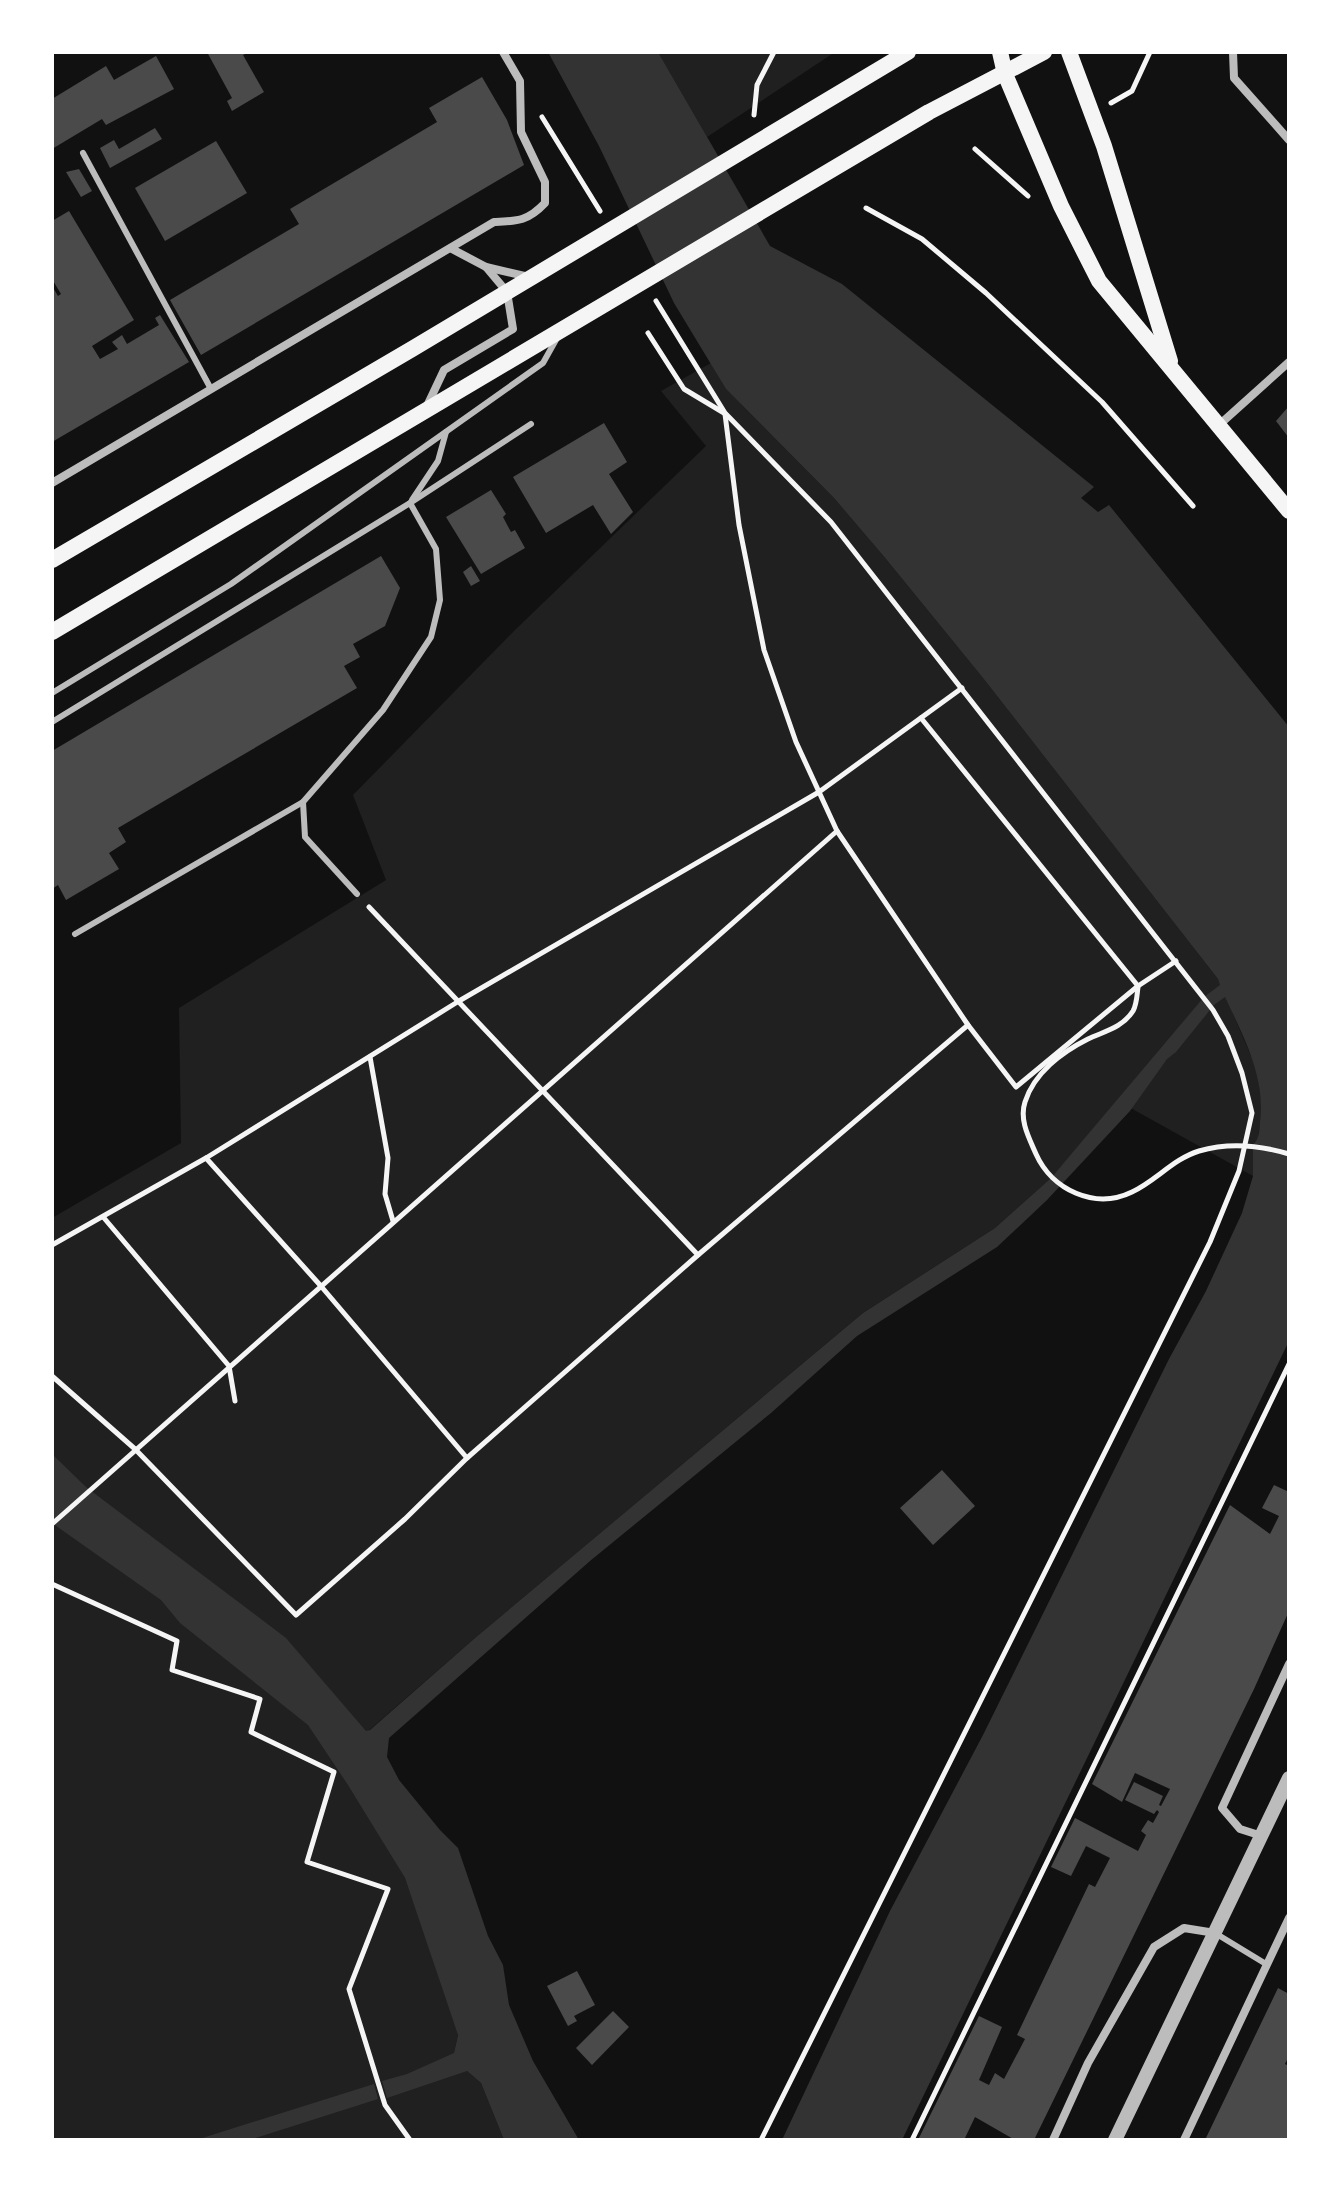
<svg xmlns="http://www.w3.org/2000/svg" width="1341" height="2192" viewBox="0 0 1341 2192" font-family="Inter,sans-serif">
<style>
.green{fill:#202020}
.water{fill:#333}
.building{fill:#4a4a4a}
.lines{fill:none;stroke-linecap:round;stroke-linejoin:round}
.path{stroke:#f5f5f5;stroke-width:5}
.service{stroke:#bcbcbc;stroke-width:6}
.minor{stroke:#bcbcbc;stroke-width:8}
.tertiary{stroke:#bcbcbc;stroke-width:14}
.secondary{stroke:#f5f5f5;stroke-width:16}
</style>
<rect width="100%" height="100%" fill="#111"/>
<!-- green -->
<g class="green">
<path d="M658,52H835L707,137Z"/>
<path d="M711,363L726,389L834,498L886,559L983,678L1218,979L1257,1070L1262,1106L1258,1140L1253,1145V1176L1118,1101L1051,1178L995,1228L863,1313L475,1638L367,1732L384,1843L405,1878L413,1900L458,2034L454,2053L467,2071L481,2083L504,2140H52V1218L181,1143L179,1008L386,880L353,795L514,631L706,446L661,391Z"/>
</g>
<!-- water -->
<g class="water">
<path d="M548,52H658L770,246L842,284L1094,487L1081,498L1098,512L1109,505L1289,727V1341L902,2140H782L890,1911L983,1735L1169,1359L1206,1291L1242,1213L1253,1176V1145C1260,1138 1259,1131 1260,1122C1266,1077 1243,1036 1225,997L1214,1005L1176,1052L1167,1059L1130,1111L1047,1200L997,1247L857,1336L771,1413L590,1561L389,1738L387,1757L399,1780L440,1830L458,1848L488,1936L503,1965L509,2005L533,2061L579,2140H504L481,2083L467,2071L387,2098L382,2081L407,2074L454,2053L458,2035L405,1878L348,1785L308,1725L180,1623L161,1600L52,1523V1454L86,1487L286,1638L366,1731L370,1730L475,1638L863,1313L995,1228L1051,1178L1204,997L1220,985L1218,979L983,678L886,559L834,498L726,389L674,303L599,146Z"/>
<path d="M374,2084L378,2099L249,2140H196Z"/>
</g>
<!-- building -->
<g class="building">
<path d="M207,52H249L243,55L264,92L232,111L227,101L232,98Z"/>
<path d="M156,56L174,89L106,125L102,119L52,149V99L106,66L114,80Z"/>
<path d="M482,77L507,120L524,165L201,355L170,300L299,224L290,209L437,122L429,108Z"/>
<path d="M155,128L162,139L110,168L100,148L114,140L119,149Z"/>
<path d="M216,141L247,193L165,241L135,188Z"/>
<path d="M79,169L92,191L81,197L66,172Z"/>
<path d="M69,211L134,320L92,346L100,359L118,349L112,342L122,335L127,344L159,325L155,318L160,315L189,362L52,442V286L58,296L61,294L52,279V221Z"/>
<path d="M1289,406V438L1276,421Z"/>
<path d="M604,423L627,462L609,474L633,512L611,534L593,505L546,533L513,477Z"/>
<path d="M491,490L506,514L503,517L511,532L515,530L525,548L481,574L446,517Z"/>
<path d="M381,556L400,588L385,626L353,644L360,657L344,666L357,688L118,828L126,842L109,853L119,869L66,900L58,885L52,889V751Z"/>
<path d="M471,566L480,581L471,586L463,572Z"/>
<path d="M942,1470L975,1506L933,1545L900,1508Z"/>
<path d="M1274,1485L1289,1492V1611L1254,1689L1034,2140H1015L975,2117L965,2138L969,2140H918L979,2016L1002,2027L979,2080L989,2085L995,2073L1004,2079L1025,2039L1017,2035L1077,1909L1089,1884L1095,1887L1110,1858L1086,1846L1071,1876L1051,1867L1075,1818L1138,1851L1146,1835L1141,1831L1148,1820L1153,1823L1159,1812L1157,1810L1154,1814L1125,1800L1134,1782L1163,1796L1159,1805L1161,1806L1170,1789L1135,1773L1122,1802L1092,1784L1230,1505L1270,1534L1279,1516L1262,1508Z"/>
<path d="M577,1971L595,2005L574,2016L577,2021L568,2026L547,1986Z"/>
<path d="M1278,1988L1289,1994V2056L1285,2064L1289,2066V2136L1287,2140H1205Z"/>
<path d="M613,2011L629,2027L592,2065L576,2048Z"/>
</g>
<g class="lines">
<!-- path -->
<g class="path">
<path d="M1111,103L1132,91L1150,52"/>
<path d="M754,115L757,85L774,52"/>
<path d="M542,117L600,211"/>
<path d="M975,149L1028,196"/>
<path d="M866,208L922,239L986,293L1102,402L1193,506"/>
<path d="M656,301L725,413L831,522L1213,1010L1228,1036L1242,1073L1252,1113L1239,1171L1210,1242L761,2140"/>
<path d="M648,333L684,389L724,413"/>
<path d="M725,414L739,525L764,650L796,742L837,831L968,1025L1016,1087L1138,986L1176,961"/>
<path d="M921,718L1138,986"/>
<path d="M369,907L698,1255"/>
<path d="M1138,987C1137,994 1137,1004 1133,1011C1122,1028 1105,1031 1088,1039C1062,1052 1034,1073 1025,1102C1019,1120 1029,1138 1036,1154C1052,1190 1095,1210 1132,1192C1156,1181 1173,1159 1199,1151C1230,1142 1259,1145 1289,1154"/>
<path d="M370,1057L388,1158L385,1194L393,1221"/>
<path d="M206,1158L320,1285L467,1458"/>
<path d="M104,1218L229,1366L235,1401"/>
<path d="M52,1245L206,1158L459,1001L819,792L962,688"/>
<path d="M52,1376L135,1449L296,1615L405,1519L467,1458L698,1255L968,1025"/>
<path d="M52,1524L837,831"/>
<path d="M52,1584L177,1641L172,1670L260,1699L251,1732L334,1772L307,1862L388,1889L349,1989L385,2105L410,2140"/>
<path d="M912,2140L1289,1364"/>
</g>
<!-- service -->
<g class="service">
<path d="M83,153L211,389"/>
<path d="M412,500L438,461L446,432"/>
<path d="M52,693L231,584L543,363L557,338"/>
<path d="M52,722L410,503L531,424"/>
<path d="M357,894L305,837L303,802L383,710L431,637L440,600L436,549L410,503"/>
<path d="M75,934L303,802"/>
<path d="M1215,1933L1266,1964"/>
</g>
<!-- minor -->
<g class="minor">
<path d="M1233,52L1234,78L1289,140"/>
<path d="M452,249L486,267L529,277"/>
<path d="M427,406L444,370L513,329L507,292L486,267"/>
<path d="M1219,425L1289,362"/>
<path d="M52,483L494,222C518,221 528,221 545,203V182L521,132L520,81L503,52"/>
<path d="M1262,1836L1240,1829L1222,1808L1289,1664"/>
<path d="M1053,2140L1088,2063L1154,1947L1184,1928L1215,1933"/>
<path d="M1184,2140L1289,1918"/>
</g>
<!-- tertiary -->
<path class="tertiary" d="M1115,2140L1289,1778"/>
<!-- secondary -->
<g class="secondary">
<path d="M1000,52L1005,74L1061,206L1099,281L1289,511"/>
<path d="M1069,52L1104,146L1170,361"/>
<path d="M52,560L412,349L908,52"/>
<path d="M52,632L929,112L1044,52"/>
</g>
</g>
<!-- border -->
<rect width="1341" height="2192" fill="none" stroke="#ffffff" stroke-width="108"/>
</svg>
